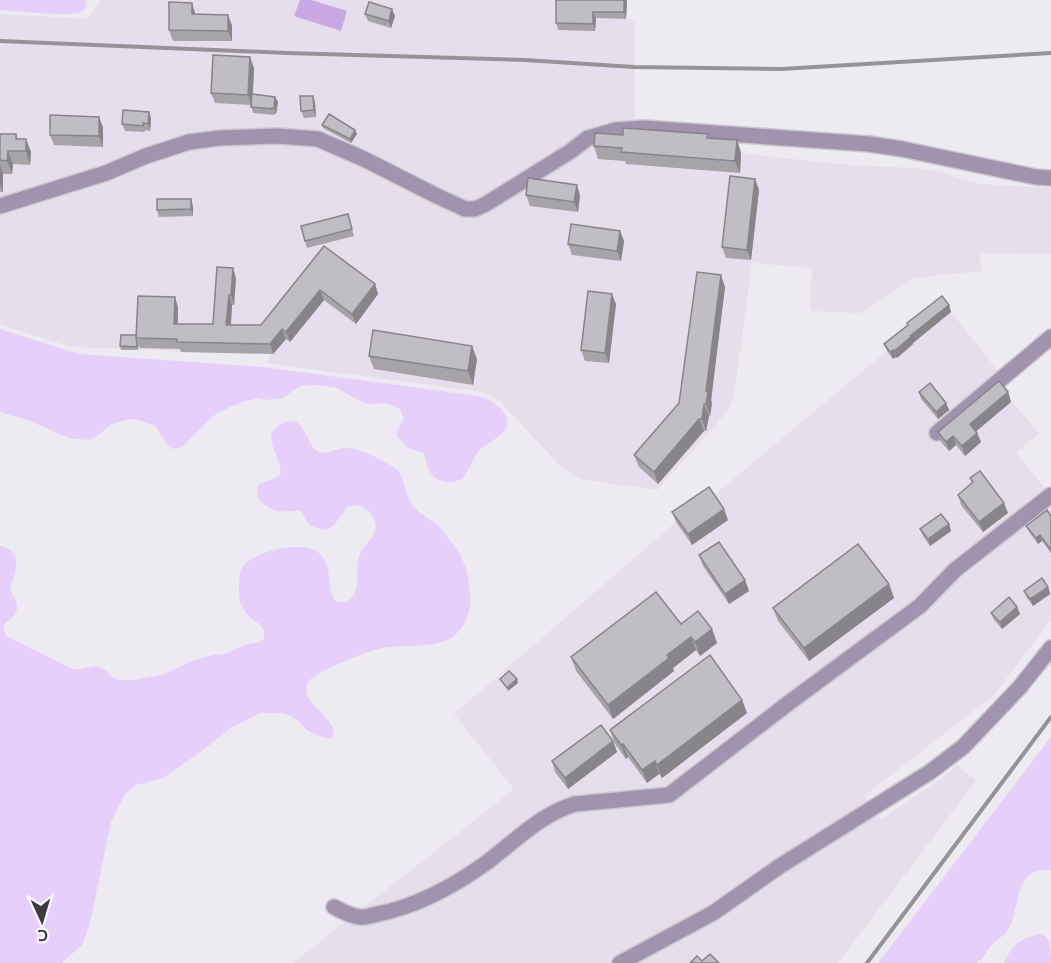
<svg xmlns="http://www.w3.org/2000/svg" width="1051" height="963" viewBox="0 0 1051 963" font-family="Ubuntu,sans-serif">
<style>
.built{fill:#e6deec}
.green{fill:#e7cffc}
.water{fill:#c8a7e3}
.lines{fill:none;stroke-linecap:round;stroke-linejoin:round}
.minor-casing{stroke:#cbc7ce;stroke-width:18}
.minor{stroke:#a193ad;stroke-width:15}
.rail{stroke:#959298;stroke-width:4}
.wall{fill:#a6a3a9}
.shaded-wall{fill:#87848a}
.building{fill:#c1bdc5;stroke:#87848a;stroke-width:1.5}
</style>
<rect width="100%" height="100%" fill="#eeeaf2"/>
<!-- built -->
<g class="built">
<path d="M101,0H627L626,19L635,21V141L836,164L928,169L980,184L1051,188V254L980,253L981,271L914,278L860,313L810,311L812,268L752,263L735,389L731,405L717,424L657,490L580,479L560,466L499,400L490,395L477,391L265,363L272,354L71,347L0,324V14L88,19Z"/>
<path d="M944,303L998,371L991,377L1039,433L1016,453L1051,495V620L994,695L864,796L881,819L938,781L957,765L976,781L838,963H293L514,789L454,714L676,522L712,497Z"/>
</g>
<!-- green -->
<g class="green">
<path d="M0,0H86C86,5 86,10 81,12C71,17 15,11 0,10Z"/>
<path d="M0,329L79,354L263,367L478,396C488,399 495,402 502,410C521,432 487,440 476,454C472,461 470,469 465,475C457,485 440,484 432,475C427,469 427,460 423,453L408,448L397,436V430L404,419L400,409L387,403L370,404L360,401L337,388L318,385L301,386L295,389L283,398L268,400L257,398L245,401L230,407L213,416L185,444L179,448L173,449L168,446L155,426L139,420L129,419L112,424L97,436L88,440L69,438L30,421L0,412Z"/>
<path d="M288,421L297,422C305,429 311,448 317,451C326,456 338,447 348,448C362,449 382,460 394,467C406,475 403,492 411,503C418,514 429,518 439,526C443,530 446,536 450,540C464,558 469,572 470,595C471,610 467,625 454,636C439,649 402,644 383,648C369,650 317,671 309,681C306,685 306,691 307,695C309,703 321,711 327,719C330,722 332,726 334,730L332,738H324L308,731L296,719L289,715L281,713H261L232,727L202,751L163,778L136,785L125,794L111,822L90,923L82,945L62,963H0V546C25,550 15,573 10,589C14,598 22,607 13,617C9,621 6,621 3,627L6,636L73,669H80L96,666L106,670L111,676L118,680H134L165,674L191,661L212,655L225,654L244,645L260,642L264,639V629C256,620 247,618 242,606C239,601 239,594 239,588C239,582 239,576 241,570C249,554 282,546 299,547C305,547 316,549 320,554C324,558 327,565 328,570C330,579 328,607 345,602C361,597 356,574 358,561C361,542 383,536 373,517C370,511 365,508 359,505L347,507L335,524L327,530C321,529 312,528 308,523C304,518 304,514 299,510C282,513 272,513 258,499L257,489L259,484L275,478L281,473C279,450 256,432 288,421Z"/>
<path d="M1051,737V870C1047,870 1041,870 1037,871C1016,877 1018,908 1011,924C1007,934 999,938 992,945C987,950 984,958 977,963H878Z"/>
<path d="M1039,934C1051,935 1051,950 1051,963H1004C1012,945 1019,939 1039,934Z"/>
</g>
<!-- water -->
<path class="water" d="M300,0H311L347,11L341,31L294,16Z"/>
<g class="lines">
<!-- minor casing -->
<g class="minor-casing">
<g id="minor">
<path d="M0,206L106,173L146,156L189,142L220,138L278,136L318,139L364,159L435,195L465,209H475L486,204L571,151L588,138L616,130L644,128L869,144L902,149L1036,177L1051,178"/>
<path d="M937,433L1051,337"/>
<path d="M334,907C342,911 350,916 360,917C365,918 372,915 378,914C417,906 454,886 486,863C514,842 541,814 575,804L669,795L790,702L920,606L955,570L1051,495"/>
<path d="M620,963L713,913L780,866L930,772L963,747L1020,687L1051,648"/>
</g>
</g>
<!-- minor -->
<use href="#minor" class="minor"/>
<!-- rail -->
<g class="rail">
<path d="M0,41L287,53L525,60L634,67L781,69L1051,53"/>
<path d="M867,963L1051,717"/>
</g>
</g>
<!-- wall -->
<g class="wall">
<path d="M556,0H627L626,19L596,18L595,31L558,30L556,23Z"/>
<path d="M195,13V14L232,25V41H173L169,30Z"/>
<path d="M365,14L395,16L391,28L368,21Z"/>
<path d="M254,68L253,94L275,97L278,102L276,114H274V115L253,113L251,105L215,103L211,93Z"/>
<path d="M315,102L316,117L304,118L301,111Z"/>
<path d="M149,112L151,119L150,131L145,130V132L125,131L122,124Z"/>
<path d="M322,125L357,134L351,143L323,128Z"/>
<path d="M103,127V147L54,145L50,135Z"/>
<path d="M0,134H16L18,139L31,152L30,165L13,164L12,174H3V192H0Z"/>
<path d="M623,135L709,138L737,140L741,153L740,173L626,164L625,161L598,159L594,146Z"/>
<path d="M755,179L759,190L751,260L726,258L722,247Z"/>
<path d="M526,195H580L578,212L530,206Z"/>
<path d="M193,206V216L159,217L157,210Z"/>
<path d="M350,221L354,236L307,248L305,241Z"/>
<path d="M620,231L624,241L621,261L572,255L568,244Z"/>
<path d="M324,246L375,284L378,294L356,324L324,300L290,342L286,339L273,354L181,352L180,349L140,348L139,345L138,350H121L120,346L178,307V324H213L236,278L234,305H232L231,325H261Z"/>
<path d="M725,287L711,400L712,403L710,416H709L706,431H704L658,484L639,467L634,455L679,403Z"/>
<path d="M616,304L609,363L585,361L581,350Z"/>
<path d="M949,305L951,312L913,343V344L897,358L896,357L893,359L887,351L884,344Z"/>
<path d="M369,356L477,359L473,385L374,369Z"/>
<path d="M919,392L946,403L949,410L938,419L921,399Z"/>
<path d="M1008,392L1011,402L976,431L981,442L965,456L956,445L949,451L941,442L938,432Z"/>
<path d="M970,478L1008,513L983,532L961,505L958,495L972,483Z"/>
<path d="M672,512L728,520L692,545L676,522Z"/>
<path d="M1051,516V553L1042,541L1038,544L1029,532L1026,526Z"/>
<path d="M949,524L951,531L930,546L923,536L920,529Z"/>
<path d="M699,555L745,580L749,591L729,604L703,566Z"/>
<path d="M889,584L894,598L809,661L778,621L773,608Z"/>
<path d="M1048,587L1050,594L1033,606L1027,598L1024,591Z"/>
<path d="M1017,607L1020,614L1002,629L994,620L991,613Z"/>
<path d="M681,624L712,629L717,643L700,656L696,650L673,668L674,671L613,719L576,671L571,657Z"/>
<path d="M742,700L747,713L662,778L659,774L647,783L628,757L626,759L615,744L610,730Z"/>
<path d="M613,741L617,752L568,789L555,772L552,761Z"/>
</g>
<!-- shaded-wall -->
<g class="shaded-wall">
<path d="M624,0H627L626,19L624,12Z"/>
<path d="M192,3L195,13V25L192,14Z"/>
<path d="M392,9L395,16L391,28L389,21Z"/>
<path d="M593,12L596,18L595,31L593,24Z"/>
<path d="M228,15L232,25V41L228,31Z"/>
<path d="M250,57L254,68L252,105L248,95Z"/>
<path d="M313,96L315,102L316,117L314,110Z"/>
<path d="M275,97L278,102L276,114L274,108Z"/>
<path d="M149,112L151,119L150,131L148,124Z"/>
<path d="M99,117L103,127V147L99,136Z"/>
<path d="M355,130L357,134L351,143L350,139Z"/>
<path d="M26,139L31,152L30,165L26,151Z"/>
<path d="M737,140L741,153L740,173L735,161Z"/>
<path d="M8,151L13,164L12,174L7,161Z"/>
<path d="M0,165L3,174V192L0,184Z"/>
<path d="M755,179L759,190L751,260L747,250Z"/>
<path d="M577,185L580,195L578,212L574,202Z"/>
<path d="M191,199L193,206V216L191,209Z"/>
<path d="M620,231L624,241L621,261L617,251Z"/>
<path d="M233,268L236,278L234,305L231,295Z"/>
<path d="M721,275L725,287L711,400L712,403L710,416L706,404V391Z"/>
<path d="M375,284L378,294L356,324L352,314Z"/>
<path d="M320,290L324,300L290,342L286,332Z"/>
<path d="M612,294L616,304L609,363L605,353Z"/>
<path d="M229,295L232,305L230,335L226,325Z"/>
<path d="M175,297L178,307L177,333L174,324Z"/>
<path d="M949,305L951,312L913,343V344L897,358L894,351L910,336Z"/>
<path d="M282,329L286,339L273,354L270,344Z"/>
<path d="M472,346L477,359L473,385L468,371Z"/>
<path d="M893,350L896,357L893,359L890,352Z"/>
<path d="M1008,392L1011,402L973,434L970,424Z"/>
<path d="M946,403L949,410L938,419L936,412Z"/>
<path d="M704,404L709,416L706,431L702,419Z"/>
<path d="M699,419L704,431L658,484L654,472Z"/>
<path d="M977,433L981,442L965,456L962,446Z"/>
<path d="M953,436L956,445L949,451L946,442Z"/>
<path d="M1004,503L1008,513L983,532L979,522Z"/>
<path d="M724,509L728,520L692,545L688,534Z"/>
<path d="M949,524L951,531L930,546L928,539Z"/>
<path d="M1040,535L1042,541L1038,544L1036,538Z"/>
<path d="M745,580L749,591L729,604L725,594Z"/>
<path d="M889,584L894,598L809,661L804,648Z"/>
<path d="M1048,587L1050,594L1033,606L1030,599Z"/>
<path d="M1017,607L1020,614L1002,629L1000,622Z"/>
<path d="M712,629L717,643L700,656L695,642Z"/>
<path d="M691,637L696,650L673,668L674,671L613,719L608,705L667,655Z"/>
<path d="M517,679L518,683L508,691L507,688Z"/>
<path d="M742,700L747,713L662,778L657,765Z"/>
<path d="M613,741L617,752L568,789L565,778Z"/>
<path d="M623,744L628,757L626,759L621,745Z"/>
<path d="M655,761L659,774L647,783L642,770Z"/>
</g>
<!-- building -->
<g class="building">
<path d="M556,0H624V12H593V24L556,23Z"/>
<path d="M169,2L192,3V14L228,15V31L169,30Z"/>
<path d="M369,2L392,9L389,21L365,14Z"/>
<path d="M213,55L250,57L248,95L211,93Z"/>
<path d="M252,94L275,97L274,108H272V109L251,107Z"/>
<path d="M300,96H313L314,110L301,111Z"/>
<path d="M123,110L149,112L148,124L143,123V126L122,124Z"/>
<path d="M329,114L355,130L350,139L322,125Z"/>
<path d="M50,115L99,117V136L50,135Z"/>
<path d="M623,128L708,134L707,138L737,140L735,161L621,152L622,148L594,146L595,133L623,135Z"/>
<path d="M0,134H16V139H26V151H8L7,161L0,160Z"/>
<path d="M730,176L755,179L747,250L722,247Z"/>
<path d="M528,178L577,185L574,202L526,195Z"/>
<path d="M157,199H191V209L157,210Z"/>
<path d="M348,214L352,229L305,241L301,226Z"/>
<path d="M571,224L620,231L617,251L568,244Z"/>
<path d="M324,246L375,284L352,314L320,290L286,332L282,329L270,344L177,342V339L136,338L138,296L175,297L174,324H213L217,267L233,268L231,295H229L226,325H261Z"/>
<path d="M697,272L721,275L706,391L708,392L706,404H704L702,419H699L654,472L634,455L679,403Z"/>
<path d="M588,291L612,294L605,353L581,350Z"/>
<path d="M942,296L949,305L910,336L911,337L894,351L893,350L890,352L884,344L908,325L907,323Z"/>
<path d="M373,330L472,346L468,371L369,356Z"/>
<path d="M121,335H136L137,347L120,346Z"/>
<path d="M999,381L1008,392L970,424L977,433L962,446L953,436L946,442L938,432Z"/>
<path d="M930,383L946,403L936,412L919,392Z"/>
<path d="M980,471L1004,503L979,522L958,495L973,482L970,478Z"/>
<path d="M709,487L724,509L688,534L672,512Z"/>
<path d="M1047,510L1051,516V550L1040,535L1036,538L1026,526Z"/>
<path d="M941,514L949,524L928,539L920,529Z"/>
<path d="M719,542L745,580L725,594L699,555Z"/>
<path d="M858,544L889,584L804,648L773,608Z"/>
<path d="M1042,578L1048,587L1030,599L1024,591Z"/>
<path d="M656,592L681,624L698,611L712,629L695,642L691,637L667,655L669,658L608,705L571,657Z"/>
<path d="M1009,597L1017,607L1000,622L991,613Z"/>
<path d="M710,655L742,700L657,765L655,761L642,770L623,744L621,745L610,730Z"/>
<path d="M509,671L517,679L507,688L500,679Z"/>
<path d="M601,725L613,741L565,778L552,761Z"/>
<path d="M710,954L719,963H690L697,956L702,961Z"/>
</g>
<!-- north arrow -->
<g transform="translate(42 921) rotate(176)" stroke="#fbf7ff" stroke-width="4.5" paint-order="stroke">
<path d="M0-4.5L10 22L0 15L-10 22Z" fill="#3d3c3f"/>
<text y="-9" font-size="16" font-weight="bold" text-anchor="middle" fill="#3d3c3f">С</text>
</g>
</svg>
